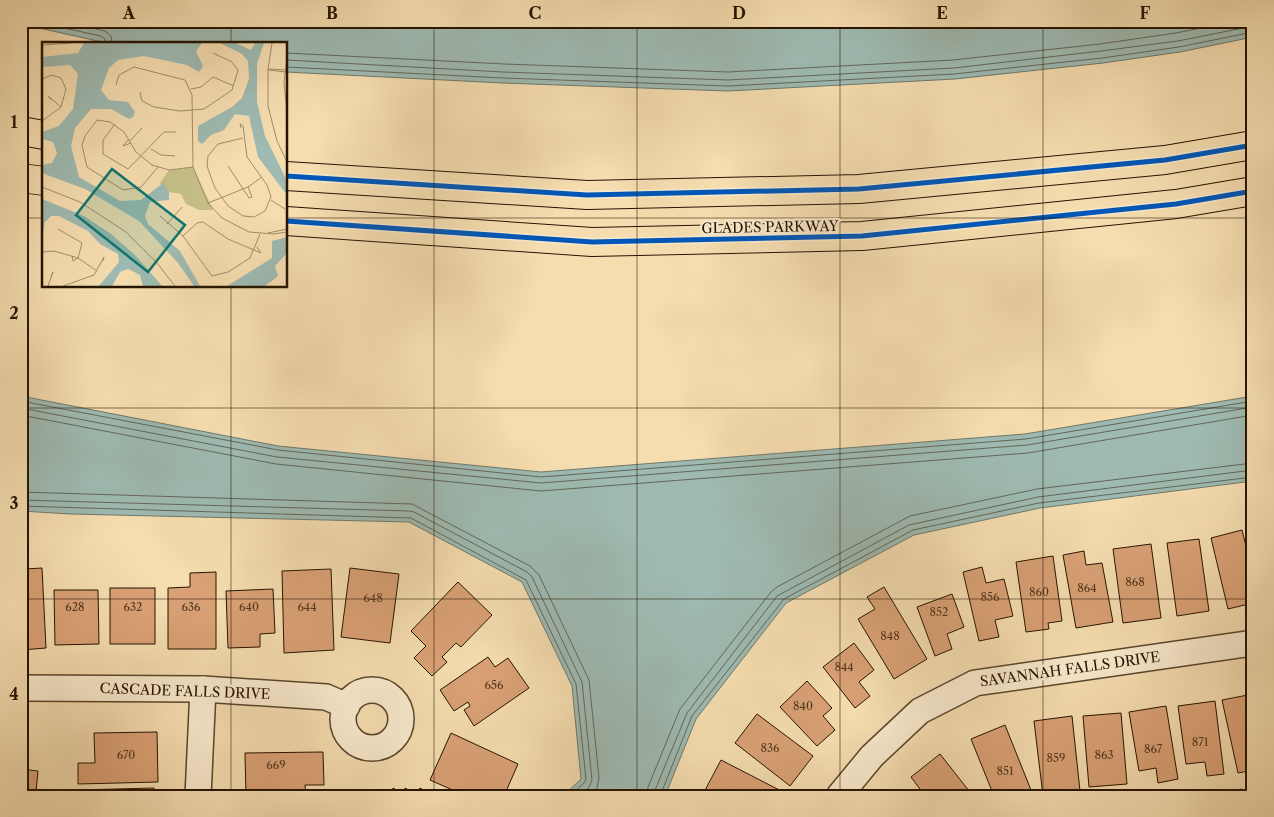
<svg xmlns="http://www.w3.org/2000/svg" width="1274" height="817" viewBox="0 0 1274 817" font-family="'Libre Caslon Text',serif">
<style>
.water{fill:#9ebab2;stroke:#6e786b}
.lines{fill:none;stroke-linecap:round;stroke-linejoin:round}
.shore{stroke:#626759;stroke-width:1}
.building{fill:#d9a175;stroke:#261400}
.street-casing{stroke:#5a462c;stroke-width:28}
.primary-casing{stroke:#261400;stroke-width:30}
.street{stroke:#f8e9cc;stroke-width:25}
.primary{stroke:#f5ddb0;stroke-width:28}
.cycleway-casing{stroke:#f8e9cc;stroke-width:8}
.cycleway{stroke:#0057b8;stroke-width:5}
.grid{fill:none;stroke:#261400;stroke-width:1;stroke-opacity:0.55}
.labels{text-anchor:middle;stroke-width:4.5;stroke-linejoin:round;paint-order:stroke}
.number-label{font-size:11px;fill:#53371d}
.street-label{font-size:14px;fill:#261400;stroke:#f8e9cc}
.inset-road{fill:none;stroke:#a28d6a;stroke-width:1}
.view{fill:#0f766e;fill-opacity:0.15;stroke:#0f766e;stroke-width:2.5}
.inset-edge{fill:none;stroke:#261400;stroke-width:2.5}
.neatline{fill:none;stroke:#261400;stroke-width:2}
.grid-label{font-size:16px;text-anchor:middle;font-weight:bold;fill:#261400}
</style>
<rect width="100%" height="100%" fill="#f5ddb0"/>
<filter id="stains"><feTurbulence type="fractalNoise" baseFrequency=".004" numOctaves="4"/><feColorMatrix values="0 0 0 0 .2 0 0 0 0 .09 0 0 0 0 .02 0 0 0 .5 -.17"/></filter>
<radialGradient id="worn" r=".72"><stop offset=".6" stop-color="#630" stop-opacity="0"/><stop offset="1" stop-color="#630" stop-opacity=".3"/></radialGradient>
<!-- water -->
<g class="water">
<path d="M21,21H1253V37L1180,52L1103,63L955,79L728,91L503,83L286,72V44H111L21,24Z"/>
<path d="M21,396L278,446L541,472L1025,434L1253,396V481L1040,508L914,535L786,603L696,719L665,796H563L581,779L572,686L522,582L409,522L71,514L21,511Z"/>
</g>
<g class="lines">
<!-- shore -->
<g class="shore">
<path d="M32,21L101,36L105,39L106,44"/>
<path d="M61,21L105,31L111,36L112,44"/>
<path d="M286,53L504,64L728,72L953,60L1100,44L1176,33L1236,21"/>
<path d="M286,60L503,72L728,80L954,68L1101,51L1178,41L1253,26"/>
<path d="M286,67L503,78L728,86L954,74L1102,58L1179,47L1253,32"/>
<path d="M21,401L278,450L541,477L1026,439L1253,401"/>
<path d="M21,408L277,457L541,483L1027,445L1253,407"/>
<path d="M21,415L276,464L541,491L1028,453L1253,415"/>
<path d="M21,492L412,504L530,566L539,575L589,680L599,778L597,788L591,796"/>
<path d="M21,500L409,511L414,512L527,572L532,577L582,682L592,780L589,787L580,796"/>
<path d="M21,506L411,518L526,580L576,684L586,779L584,783L570,796"/>
<path d="M647,796L648,787L680,709L771,592L777,587L910,516L1037,489L1253,463"/>
<path d="M654,796L655,790L687,713L777,596L909,525L1038,497L1253,470"/>
<path d="M660,796L692,716L784,599L913,530L1039,503L1253,477"/>
</g>
</g>
<!-- building -->
<g class="building">
<path d="M1242,530L1253,575V603L1228,609L1211,538Z"/>
<path d="M1199,539L1209,611L1177,616L1167,543Z"/>
<path d="M1151,544L1161,618L1123,623L1113,549Z"/>
<path d="M21,551H24L25,569L42,568L46,648L21,650Z"/>
<path d="M1084,551L1086,565L1102,563L1113,622L1076,628L1063,555Z"/>
<path d="M1053,556L1062,621L1048,623L1049,629L1026,632L1016,562Z"/>
<path d="M982,567L986,583L1004,579L1013,616L995,620L999,637L979,641L963,572Z"/>
<path d="M350,568L399,574L390,643L341,637Z"/>
<path d="M331,569L334,650L284,653L282,571Z"/>
<path d="M216,572V649H168V588L190,587V573Z"/>
<path d="M458,582L492,615L461,647L456,643L442,657L447,662L432,676L414,658L426,646L411,631Z"/>
<path d="M884,587L927,659L894,679L858,619L875,609L867,597Z"/>
<rect x="110" y="588" width="45" height="56"/>
<path d="M273,589L275,633L260,634V647L228,648L226,591Z"/>
<path d="M54,590H98L99,644L55,645Z"/>
<path d="M952,594L964,627L947,634L952,649L935,656L917,607Z"/>
<path d="M854,643L874,670L859,682L870,696L855,708L823,667Z"/>
<path d="M488,657L495,667L508,658L529,688L474,726L464,710L470,706L468,702L454,711L440,690Z"/>
<path d="M807,681L832,708L823,716L835,730L817,746L780,707Z"/>
<path d="M1253,694V770L1238,773L1222,700Z"/>
<path d="M1215,701L1224,774L1207,776L1205,762L1186,764L1178,706Z"/>
<path d="M1166,706L1178,779L1158,783L1156,768L1139,771L1129,712Z"/>
<path d="M1121,713L1127,784L1089,787L1083,716Z"/>
<path d="M757,714L813,756L790,786L735,743Z"/>
<path d="M1072,716L1080,791L1043,796L1034,721Z"/>
<path d="M1005,725L1033,795L1031,796H994L971,739Z"/>
<path d="M157,732L158,782L78,784V763H95L94,733Z"/>
<path d="M451,733L518,764L504,796H466L430,780Z"/>
<path d="M21,739H26L22,769L38,771L36,792L21,790Z"/>
<path d="M323,752L324,785H305L306,796H246L245,753Z"/>
<path d="M940,754L973,796H925L911,777Z"/>
<path d="M721,760L789,795L788,796H707L703,794Z"/>
<path d="M154,788V796H77V790Z"/>
<path d="M394,788L397,794L406,788L410,794L421,788L426,796H381Z"/>
<path d="M1242,789L1244,796H1212Z"/>
</g>
<g class="lines">
<!-- street casing -->
<g class="street-casing">
<g id="street">
<path d="M21,688L203,689L326,697L347,706"/>
<circle cx="372" cy="719" r="29"/>
<path d="M198,796L203,689"/>
<path d="M839,796L872,756L920,711L975,683L1253,643"/>
</g>
</g>
<!-- primary casing -->
<g class="primary-casing">
<g id="primary">
<path d="M21,131L44,135"/>
<path d="M286,176L587,195L859,189L1165,160L1253,145"/>
<path d="M21,178L44,181"/>
<path d="M286,221L592,242L862,236L1176,204L1253,191"/>
</g>
</g>
<!-- street -->
<use href="#street" class="street"/>
<!-- primary -->
<use href="#primary" class="primary"/>
<!-- cycleway casing -->
<g class="cycleway-casing">
<g id="cycleway">
<path d="M286,176L587,195L859,189L1165,160L1253,145"/>
<path d="M286,221L592,242L862,236L1176,204L1253,191"/>
</g>
</g>
<!-- cycleway -->
<use href="#cycleway" class="cycleway"/>
</g>
<!-- grid -->
<path class="grid" d="M231,21V44M434,21V796M637,21V796M840,21V796M1043,21V796M21,218H44M286,218H1253M231,286V796M21,408H1253M21,599H1253"/>
<g class="labels">
<!-- number labels -->
<g class="number-label">
<text x="1135" y="586">868</text>
<text x="1087" y="592">864</text>
<text x="1039" y="596">860</text>
<text x="990" y="601">856</text>
<text x="373" y="602">648</text>
<text x="75" y="611">628</text>
<text x="133" y="611">632</text>
<text x="191" y="611">636</text>
<text x="249" y="611">640</text>
<text x="307" y="611">644</text>
<text x="939" y="616">852</text>
<text x="890" y="640">848</text>
<text x="844" y="671">844</text>
<text x="494" y="689">656</text>
<text x="803" y="710">840</text>
<text x="1200" y="746">871</text>
<text x="770" y="752">836</text>
<text x="1153" y="753">867</text>
<text x="126" y="759">670</text>
<text x="1104" y="759">863</text>
<text x="1056" y="762">859</text>
<text x="276" y="769">669</text>
<text x="1005" y="775">851</text>
</g>
<!-- street labels -->
<g class="street-label">
<text transform="translate(770 227) rotate(-1)" y="5">GLADES PARKWAY</text>
<text transform="translate(1070 669) rotate(-8)" y="5">SAVANNAH FALLS DRIVE</text>
<text transform="translate(185 691) rotate(2)" y="5">CASCADE FALLS DRIVE</text>
</g>
</g>
<!-- overview -->
<g transform="translate(42 42)">
<rect width="245" height="245" fill="#f5ddb0"/>
<path d="M151,125L171,168H157L144,162L139,152L127,150L118,141L127,128Z" fill="#c4bf86"/>
<path d="M42,1H160L154,9L161,24L157,30L145,23L102,14L76,18L67,26L59,48L67,58L86,60L93,70L91,75L87,77L69,67H49L33,86L29,104L37,135L78,159L99,158L121,141L127,150V158L108,160L103,174L106,182L138,209L158,244H152L136,221L97,179L43,147L0,131V123L10,121L15,111L11,100L0,97V90L17,84L31,67L36,32L28,23L0,25V15L36,11ZM178,1H194L209,8L213,1H222L215,22V60L223,94L245,139V153L216,115L207,74L193,72L182,88L169,93L160,102L156,99V84L190,65L200,56L207,37L206,19L200,12ZM0,157L42,174L69,192L94,214L120,244H101L98,233L86,227L78,230L70,244H57L77,220L76,212L58,202L46,189L17,174H9L3,180L0,196ZM245,195V211L233,224L236,234L223,244H185L230,216V199Z" fill="#9ebab2"/>
<path class="inset-road" d="M230,1L226,27V64L235,99L245,120M0,3L29,1M245,14L242,41L245,69M226,27L244,28M226,28L244,30M0,37L10,33L19,36L24,47L19,65L0,79M74,43L77,33L92,25L143,38L150,53L151,125L166,161L180,176L207,190L232,192L245,190M149,47L159,45L171,35L192,44M98,50L100,59L112,65L138,69L162,67L190,48L196,28L190,20L171,11M9,58L6,54L19,65M73,82L61,98V112L86,127L122,90H134M199,86L198,82L201,84L205,115L225,143L229,155L223,169L212,175L201,174L186,164L173,146L165,124L166,114L176,102L201,96M87,97L81,104L89,101M88,99L100,86M109,107L119,113L133,114M186,124L207,156L210,155L206,145M116,125L99,145L81,148L45,125L40,103L43,94L55,78L68,80L82,90L94,110L110,123L127,128L151,125M0,145L38,160L84,190L115,221L133,244M229,158L243,167M166,161L206,145L220,135M118,174L141,194L170,234L186,230L208,216L218,192M125,182L140,165M16,187L40,201L36,216L31,219L30,214M226,191L245,187M141,194L155,181L161,180L186,197L219,211L215,205M0,210L12,209L36,216L55,229M6,244L11,230L9,234M21,244L52,233L62,215L61,219"/>
<path class="view" d="M70,127L143,183L106,230L34,173Z"/>
<rect width="245" height="245" class="inset-edge"/>
</g>
<!-- margin -->
<rect width="1274" height="817" fill="none" stroke="#f5ddb0" stroke-width="55"/>
<rect x="28" y="28" width="1218" height="762" class="neatline"/>
<g class="grid-label">
<text x="129" y="19">A</text>
<text x="332" y="19">B</text>
<text x="535" y="19">C</text>
<text x="739" y="19">D</text>
<text x="942" y="19">E</text>
<text x="1145" y="19">F</text>
<text x="14" y="128">1</text>
<text x="14" y="319">2</text>
<text x="14" y="509">3</text>
<text x="14" y="700">4</text>
</g>
<rect width="100%" height="100%" filter="url(#stains)"/>
<rect width="100%" height="100%" fill="url(#worn)"/>
</svg>
